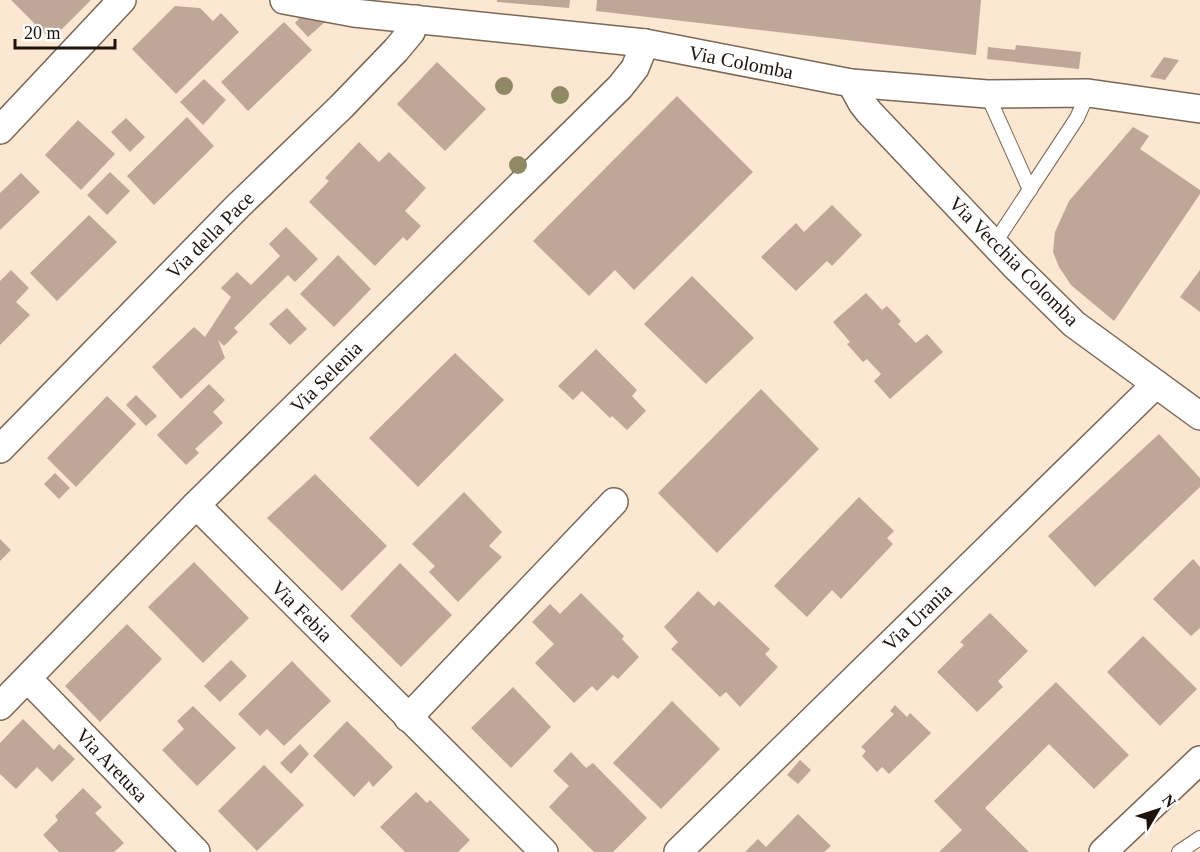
<svg xmlns="http://www.w3.org/2000/svg" width="1200" height="852" viewBox="0 0 1200 852" font-family="Georgia,serif">
<style>
.building{fill:#bfa797}
.lines{fill:none;stroke-linecap:round;stroke-linejoin:round}
.service-casing{stroke:#7a6755;stroke-width:16}
.minor-casing{stroke:#7a6755;stroke-width:30}
.service{stroke:#fff;stroke-width:14}
.minor{stroke:#fff;stroke-width:27}
.tree{fill:#8f8a64}
.labels{text-anchor:middle;stroke-width:4.5;stroke-linejoin:round;paint-order:stroke}
.street-label{font-size:20px;fill:#1b130c;stroke:#fff}
</style>
<rect width="100%" height="100%" fill="#fce7d2"/>
<!-- building -->
<g class="building">
<path d="M11,0H91L51,40Z"/>
<path d="M497,0H570L569,8L497,2Z"/>
<path d="M597,0H981L976,55L596,11Z"/>
<path d="M175,6L200,8L213,21L221,13L239,32L176,94L132,49Z"/>
<path d="M300,17L325,22L308,37L295,23Z"/>
<path d="M284,22L312,50L248,111L221,82Z"/>
<path d="M1016,45L1081,52L1079,69L987,59L988,47L1015,50Z"/>
<path d="M1164,57L1179,60L1165,80L1150,77Z"/>
<path d="M437,62L486,109L445,151L397,104Z"/>
<path d="M204,79L226,100L203,125L180,102Z"/>
<path d="M677,96L753,172L634,290L615,270L589,296L533,241Z"/>
<path d="M187,117L214,146L154,205L127,176Z"/>
<path d="M126,118L145,137L130,152L111,132Z"/>
<path d="M78,120L115,154L81,190L45,155Z"/>
<path d="M1133,127L1149,136L1140,149L1200,190V194L1114,321L1071,285L1059,267L1053,252L1055,232L1069,201Z"/>
<path d="M359,142L379,162L389,152L426,188L405,211L421,226L407,241L403,237L375,266L309,202L329,181L325,178Z"/>
<path d="M110,172L130,191L107,215L87,195Z"/>
<path d="M21,173L40,192L0,230V193Z"/>
<path d="M832,205L862,235L832,266L827,261L796,291L761,257L796,223L804,232Z"/>
<path d="M89,215L117,242L57,301L30,273Z"/>
<path d="M286,227L318,259L295,282L288,275L234,328L238,332L224,346L218,340L225,358L181,399L152,367L194,327L205,337L231,297L221,288L237,272L251,285L280,256L269,244Z"/>
<path d="M338,255L371,289L334,327L300,294Z"/>
<path d="M11,270L29,288L16,302L30,315L0,345V281Z"/>
<path d="M1200,270V312L1180,297Z"/>
<path d="M692,276L754,338L706,384L644,324Z"/>
<path d="M866,293L882,310L887,306L901,321L898,324L916,343L927,334L943,352L890,399L874,381L881,374L867,359L863,362L847,344L850,342L833,322Z"/>
<path d="M287,308L307,329L290,345L269,324Z"/>
<path d="M596,349L637,390L632,396L646,411L627,430L612,416L610,418L582,391L573,400L558,386Z"/>
<path d="M455,353L504,400L418,487L369,438Z"/>
<path d="M209,384L225,400L213,412L223,423L195,449L199,453L186,465L157,435Z"/>
<path d="M761,389L819,449L717,553L658,493Z"/>
<path d="M136,395L157,416L146,426L126,405Z"/>
<path d="M107,396L136,424L76,487L47,458Z"/>
<path d="M1159,434L1200,478V487L1095,587L1048,536Z"/>
<path d="M55,473L70,488L59,499L44,484Z"/>
<path d="M315,474L387,546L342,591L267,518Z"/>
<path d="M464,492L502,532L489,546L502,557L458,602L429,572L435,566L412,544Z"/>
<path d="M859,497L894,531L887,538L893,544L841,599L832,590L807,617L774,586Z"/>
<path d="M0,539L11,550L0,561Z"/>
<path d="M1193,559L1200,567V628L1191,636L1153,599Z"/>
<path d="M194,562L249,618L203,663L148,607Z"/>
<path d="M400,563L452,615L401,667L350,616Z"/>
<path d="M698,591L714,606L719,601L770,649L765,654L778,667L740,707L726,692L720,697L671,649L678,642L664,627Z"/>
<path d="M581,593L624,636L622,639L639,657L618,679L613,675L597,691L592,686L574,703L535,663L554,644L532,622L550,604L560,614Z"/>
<path d="M990,613L1028,651L998,681L1003,687L977,712L937,672L964,645L960,642Z"/>
<path d="M127,624L162,659L100,722L65,686Z"/>
<path d="M1143,636L1197,689L1160,726L1107,672Z"/>
<path d="M231,660L247,676L220,702L204,686Z"/>
<path d="M292,661L331,701L284,746L267,729L260,736L238,714Z"/>
<path d="M1056,682L1129,755L1094,789L1049,744L985,808L1029,852H939L962,830L934,801Z"/>
<path d="M513,687L551,727L511,768L471,728Z"/>
<path d="M672,701L720,749L661,809L613,763Z"/>
<path d="M895,705L907,717L910,713L931,733L889,774L882,767L877,772L862,756L866,751L861,747L894,714L890,711Z"/>
<path d="M193,706L236,748L197,786L162,750L184,729L177,721Z"/>
<path d="M23,719L54,750L59,744L75,759L52,782L37,767L16,789L0,774V743Z"/>
<path d="M347,721L393,767L373,787L369,781L354,797L313,756Z"/>
<path d="M300,744L309,754L291,774L280,763Z"/>
<path d="M571,752L586,768L593,763L647,818L613,852H594L549,807L569,786L553,771Z"/>
<path d="M800,760L811,770L798,784L787,775Z"/>
<path d="M264,765L304,805L257,851L218,811Z"/>
<path d="M83,788L102,807L95,813L124,843L114,852H59L43,835L58,820L55,816Z"/>
<path d="M416,792L427,803L430,800L470,840L458,852H405L380,827Z"/>
<path d="M798,814L831,846L824,852H745L758,839L766,847Z"/>
</g>
<g class="lines">
<!-- service casing -->
<g class="service-casing">
<g id="service">
<path d="M987,94L1030,190"/>
<path d="M994,244L1077,118L1088,93"/>
<path d="M1179,852L1200,838"/>
</g>
</g>
<!-- minor casing -->
<g class="minor-casing">
<g id="minor">
<path d="M284,0L354,13L645,43L851,83L987,94L1088,93L1200,109"/>
<path d="M851,83L862,103L869,112L1014,265L1074,324L1200,416"/>
<path d="M0,130L122,0"/>
<path d="M0,449L238,206L341,107L396,50L411,32L416,19"/>
<path d="M196,505L544,852"/>
<path d="M28,679L196,852"/>
<path d="M0,706L196,505L620,87L635,68L645,43"/>
<path d="M408,718L614,502"/>
<path d="M678,852L1156,384"/>
<path d="M1103,852L1200,760"/>
</g>
</g>
<!-- service -->
<use href="#service" class="service"/>
<!-- minor -->
<use href="#minor" class="minor"/>
</g>
<!-- trees -->
<g class="tree">
<circle cx="504" cy="86" r="9"/>
<circle cx="560" cy="95" r="9"/>
<circle cx="518" cy="165" r="9"/>
</g>
<g class="labels">
<!-- street labels -->
<g class="street-label">
<text transform="translate(741 62) rotate(11)" y="7">Via Colomba</text>
<text transform="translate(210 235) rotate(-45)" y="7">Via della Pace</text>
<text transform="translate(1014 261) rotate(45)" y="7">Via Vecchia Colomba</text>
<text transform="translate(326 377) rotate(-45)" y="7">Via Selenia</text>
<text transform="translate(302 611) rotate(45)" y="7">Via Febia</text>
<text transform="translate(917 617) rotate(-44)" y="7">Via Urania</text>
<text transform="translate(112 765) rotate(46)" y="7">Via Aretusa</text>
</g>
</g>
<!-- north arrow -->
<g transform="translate(1158 810) rotate(51)" stroke="#ffffff" stroke-width="4.5" paint-order="stroke">
<path d="M0-4.5L10 22L0 15L-10 22Z" fill="#1b130c"/>
<text y="-9" font-size="16" font-weight="bold" text-anchor="middle" fill="#1b130c">N</text>
</g>
<!-- scale -->
<path d="M15 39v9h100v-9" fill="none" stroke="#1b130c" stroke-width="3"/>
<text x="24" y="39" font-size="18" fill="#1b130c" stroke="#ffffff" stroke-width="4.5" paint-order="stroke">20 m</text>
</svg>
